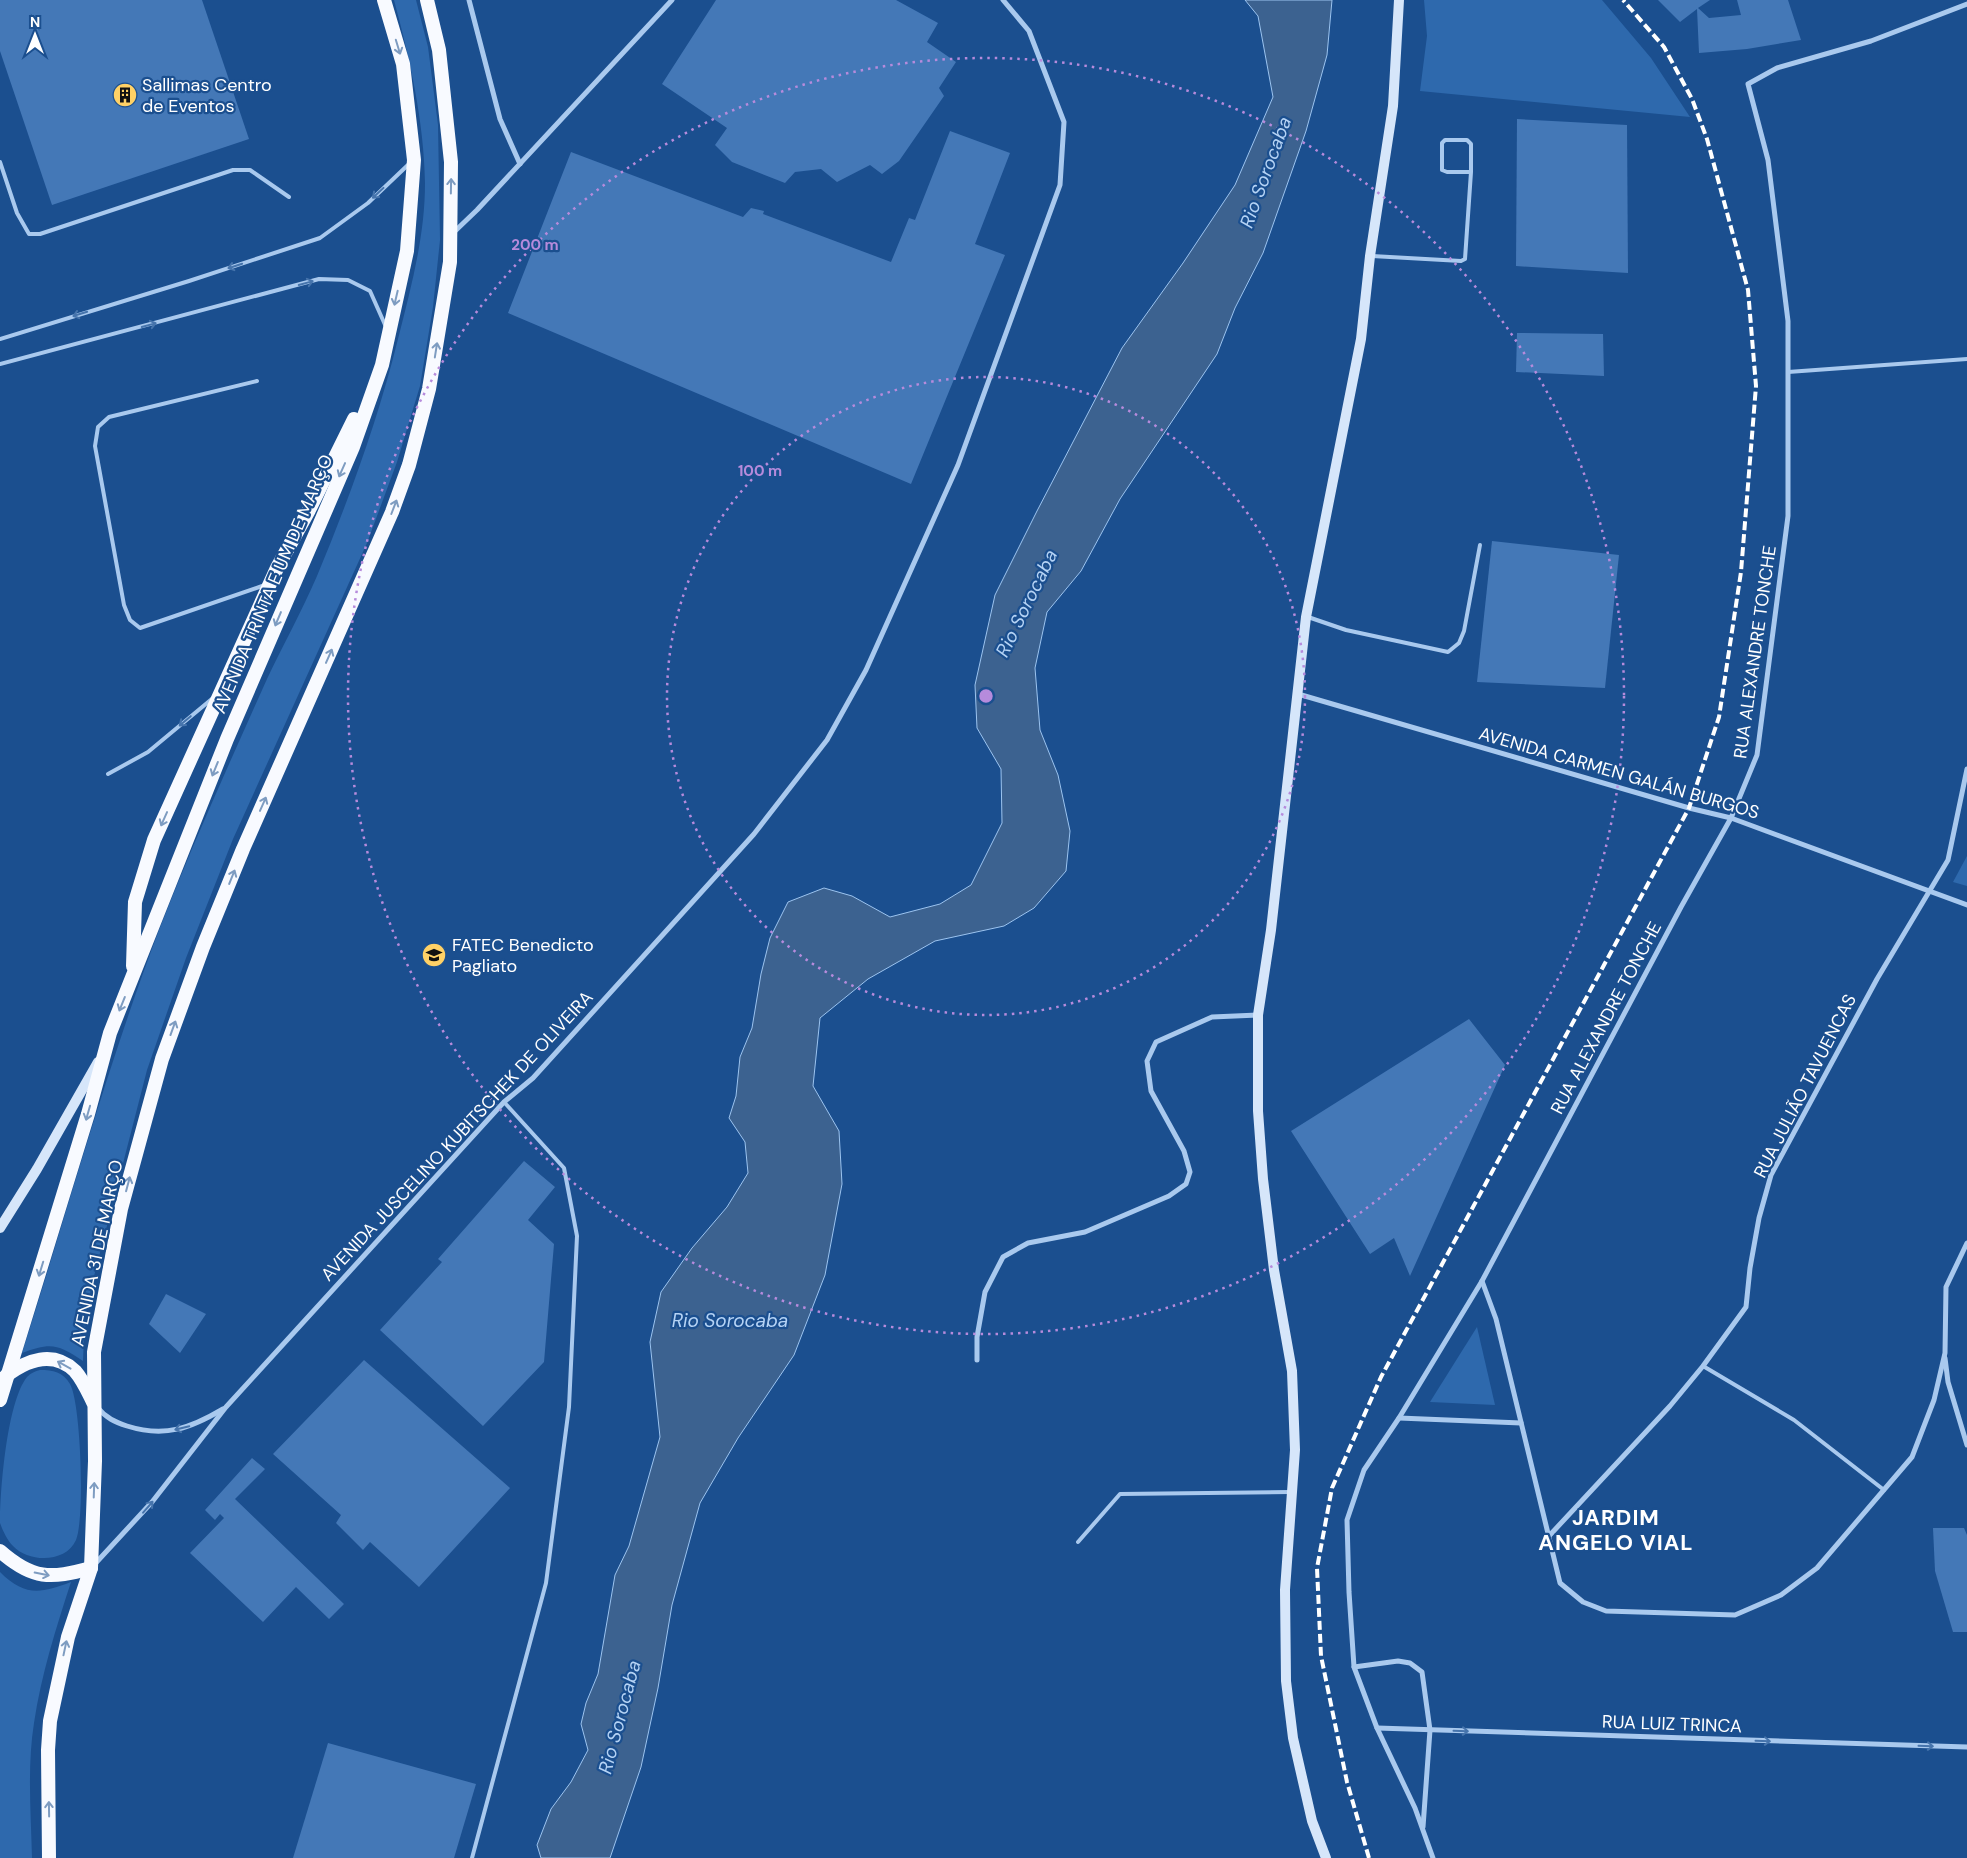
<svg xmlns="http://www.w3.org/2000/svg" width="1967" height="1858" viewBox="0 0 1967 1858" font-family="'DM Sans',sans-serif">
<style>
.green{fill:#2e69ad}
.water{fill:#3c6290;stroke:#9cc4f0}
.building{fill:#4478b7}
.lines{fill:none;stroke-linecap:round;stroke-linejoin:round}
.service{stroke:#a9c9ee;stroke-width:4}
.minor{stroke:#a9c9ee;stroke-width:5}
.secondary{stroke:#d6e6fa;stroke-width:10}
.trunk{stroke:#f8faff;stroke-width:14}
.rail{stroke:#fff;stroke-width:4;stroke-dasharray:9 4;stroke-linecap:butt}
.oneway{stroke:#7e9cc1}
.oneway2{stroke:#4674ac}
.ring{fill:none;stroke:#b68bdc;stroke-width:2.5;stroke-dasharray:2.5 5}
.labels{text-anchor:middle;stroke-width:4.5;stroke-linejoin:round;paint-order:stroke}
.poi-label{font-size:18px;fill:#fff;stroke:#1b4f8f;text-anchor:start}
.street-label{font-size:18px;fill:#fff;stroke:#1b4f8f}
.water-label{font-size:19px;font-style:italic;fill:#b5d3f5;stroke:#1b4f8f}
.district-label{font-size:22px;font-weight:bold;letter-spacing:1px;fill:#fff;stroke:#1b4f8f}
.centre{fill:#b68bdc;stroke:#1b4f8f;stroke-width:2.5}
.ring-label{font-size:15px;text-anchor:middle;font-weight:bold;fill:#b68bdc;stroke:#1b4f8f;stroke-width:4.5;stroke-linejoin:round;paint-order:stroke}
</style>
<rect width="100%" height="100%" fill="#1b4f8f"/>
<!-- green -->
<g class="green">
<path d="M394,0H416L428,47L438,125L440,240L433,307L420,386L397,462L367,543L233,839L186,958L147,1070L91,1288L84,1336L83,1361C58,1344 51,1342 22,1353C67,1212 107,1067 159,930C192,845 230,762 267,679C283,645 302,611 317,576C349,499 378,420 398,339C411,287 425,237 425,183C424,121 410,60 394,0Z"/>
<path d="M1424,0H1602L1651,58L1690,117L1420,91L1427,36Z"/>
<path d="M1967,856V886L1953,882Z"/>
<path d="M1477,1327L1495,1405L1430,1402Z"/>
<path d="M40,1370C53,1370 63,1372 70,1384C81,1403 85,1518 76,1540C66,1563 29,1563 13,1546C7,1540 3,1531 0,1523C0,1490 7,1402 27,1377C31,1373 35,1371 40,1370Z"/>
<path d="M0,1572C24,1596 40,1594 71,1582C56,1628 41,1675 34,1723C27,1767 31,1814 32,1858H0Z"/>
</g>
<!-- water -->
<path class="water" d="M1245,0H1332L1327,55L1306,131L1263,253L1235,308L1217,354L1120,499L1081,571L1047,612L1035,668L1040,730L1058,775L1070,831L1066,871L1034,908L1004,926L935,941L868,979L820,1018L813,1086L839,1131L842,1184L825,1275L794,1355L738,1438L700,1503L672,1605L658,1688L641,1767L610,1858H541L537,1845L551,1809L571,1782L588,1750L581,1724L586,1703L598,1674L615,1575L629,1546L660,1437L650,1342L661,1292L692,1248L727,1207L748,1173L745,1142L729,1118L736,1096L740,1057L752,1028L761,974L770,938L788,902L824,888L852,896L890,917L940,904L971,885L1002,823L1001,769L977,728L975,685L995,595L1037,511L1122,348L1183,263L1235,185L1273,97L1258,16Z"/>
<!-- building -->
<g class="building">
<path d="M0,0H202L249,139L52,205L0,51Z"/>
<path d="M716,0H896L938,23L927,42L956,62L939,88L944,96L899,161L882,174L870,165L837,182L821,169L795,172L785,183L732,162L715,145L727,128L662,84Z"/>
<path d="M1658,0H1710L1698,8L1709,18L1741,15L1737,0H1788L1801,40L1747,49L1699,53L1697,9L1680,22Z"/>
<path d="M1517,119L1627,125L1628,273L1516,266Z"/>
<path d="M950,131L1010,153L975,244L1005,255L911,484L508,313L571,152L743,217L751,208L764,211L763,214L891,262L909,218L915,220Z"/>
<path d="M1517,333L1603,334L1604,376L1516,372Z"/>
<path d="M1492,541L1619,555L1605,688L1477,682Z"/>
<path d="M1469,1019L1505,1065L1410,1276L1394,1238L1370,1254L1291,1131Z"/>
<path d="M524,1161L555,1187L528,1220L554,1244L544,1362L483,1426L380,1330L442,1262L438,1259Z"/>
<path d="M166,1294L206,1314L180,1353L149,1324Z"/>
<path d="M364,1360L510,1488L419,1587L370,1542L363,1550L336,1523L341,1515L273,1454Z"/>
<path d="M252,1458L265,1469L235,1499L344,1604L329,1619L296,1587L263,1622L190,1553L224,1518L220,1514L215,1520L205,1510Z"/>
<path d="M1933,1528H1964L1967,1535V1632H1953L1935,1571Z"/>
<path d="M328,1743L476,1784L454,1858H293Z"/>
</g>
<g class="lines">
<!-- service -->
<g class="service">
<path d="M0,162L17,213L29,234H40L233,170H250L289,197"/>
<path d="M1372,256L1461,261L1465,259L1471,172V144L1467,140H1445L1442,143V170L1447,172H1471"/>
<path d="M0,339L189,281L320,238L368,203L410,163"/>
<path d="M0,364L319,279L348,280L370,291L386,327"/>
<path d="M1788,372L1967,359"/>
<path d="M257,381L109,417L98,427L95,446L124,605L130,620L140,628L265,585"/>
<path d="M1308,617L1346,630L1448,652L1459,643L1464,631L1480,545"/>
<path d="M108,774L148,752L213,698"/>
<path d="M1703,1366L1794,1420L1884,1490"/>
<path d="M1078,1542L1120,1494L1290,1492"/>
<path d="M472,1858L546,1583L569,1407L577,1236L564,1168L504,1102"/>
</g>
<!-- minor -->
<g class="minor">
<path d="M469,0L500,119L520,164"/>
<path d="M453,233L477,210L672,0"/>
<path d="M1298,694L1689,808L1731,818L1967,905"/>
<path d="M1482,1281L1496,1319L1560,1583L1583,1602L1606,1611L1735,1615L1781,1595L1817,1568L1912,1457L1934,1400L1945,1353L1946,1287L1967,1243"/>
<path d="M1945,1358L1948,1382L1967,1445"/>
<path d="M977,1360V1337L985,1292L1003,1257L1028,1243L1085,1232L1169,1196L1186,1184L1190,1172L1184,1151L1151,1091L1147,1061L1156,1042L1212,1017L1258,1015"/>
<path d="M98,1408C106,1418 115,1422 127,1426C165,1438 191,1428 223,1409"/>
<path d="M1399,1418L1521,1423"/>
<path d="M1549,1536L1670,1406L1703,1366L1746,1307L1750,1268L1759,1218L1771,1175L1877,979L1948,860L1967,769"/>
<path d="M93,1566L152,1502L226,1407L504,1102L533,1078L754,834L827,740L866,670L958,465L1060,185L1064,122L1029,31L1003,0"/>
<path d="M1354,1667L1398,1661L1410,1663L1422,1672L1430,1730L1423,1827"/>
<path d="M1377,1728L1967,1747"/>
<path d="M1433,1858L1415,1808L1377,1728L1354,1667L1349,1592L1347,1520L1364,1470L1399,1418L1482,1281L1681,907L1731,818L1757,755L1788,516V321L1768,160L1748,84L1777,68L1871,41L1967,4"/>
</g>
<!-- secondary -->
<g class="secondary">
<path d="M0,1228L37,1169L98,1062"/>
<path d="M1326,1858L1312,1821L1293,1738L1286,1681L1285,1590L1295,1450L1292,1371L1274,1270L1263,1179L1258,1111V1015L1271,930L1306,617L1361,339L1370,256L1393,106L1399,0"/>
</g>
<!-- trunk -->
<g class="trunk">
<path d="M133,966L135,902L154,840L277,568L309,510L354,419"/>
<path d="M6,1376C27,1360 53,1350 75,1371C83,1380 88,1392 93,1402"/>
<path d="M0,1400L88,1114L110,1033L227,739L353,447L382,365L407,251L414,160L403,64L384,0"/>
<path d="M0,1551C33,1580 50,1579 91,1568"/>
<path d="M49,1858L48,1750L50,1721L68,1637L91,1568L95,1461L94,1352L121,1209L162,1059L203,947L243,849L392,512L409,465L429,389L450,262L451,162L439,50L427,0"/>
</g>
<!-- rail -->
<path class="rail" d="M1369,1858L1347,1782L1321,1656L1317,1568L1332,1488L1381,1377L1689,808L1719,717L1741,572L1756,386L1748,290L1707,139L1692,99L1664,47L1623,0"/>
</g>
<!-- one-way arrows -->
<defs><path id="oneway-shaft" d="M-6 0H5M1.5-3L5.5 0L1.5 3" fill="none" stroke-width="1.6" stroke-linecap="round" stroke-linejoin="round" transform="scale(1.25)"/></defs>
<g class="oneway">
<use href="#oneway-shaft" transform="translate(398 47) rotate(73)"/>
<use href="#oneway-shaft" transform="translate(451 186) rotate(-89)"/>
<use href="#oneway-shaft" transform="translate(396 298) rotate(103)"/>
<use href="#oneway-shaft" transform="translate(436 350) rotate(-81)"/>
<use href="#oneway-shaft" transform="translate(342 470) rotate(114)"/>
<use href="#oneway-shaft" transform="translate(394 507) rotate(-69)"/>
<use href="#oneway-shaft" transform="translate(278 619) rotate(113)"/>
<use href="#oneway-shaft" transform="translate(329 656) rotate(-66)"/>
<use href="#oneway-shaft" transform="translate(215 769) rotate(112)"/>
<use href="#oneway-shaft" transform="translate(263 804) rotate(-66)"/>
<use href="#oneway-shaft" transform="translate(164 819) rotate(114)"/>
<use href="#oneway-shaft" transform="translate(232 877) rotate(-68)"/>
<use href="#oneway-shaft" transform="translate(122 1004) rotate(112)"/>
<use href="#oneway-shaft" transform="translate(173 1028) rotate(-70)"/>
<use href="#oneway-shaft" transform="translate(88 1113) rotate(106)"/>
<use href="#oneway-shaft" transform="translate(128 1184) rotate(-75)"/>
<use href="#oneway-shaft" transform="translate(41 1269) rotate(107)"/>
<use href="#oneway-shaft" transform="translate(64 1365) rotate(-151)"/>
<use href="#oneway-shaft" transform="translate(94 1490) rotate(-88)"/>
<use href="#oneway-shaft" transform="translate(42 1574) rotate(11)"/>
<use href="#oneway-shaft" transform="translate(65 1648) rotate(-78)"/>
<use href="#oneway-shaft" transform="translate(49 1809) rotate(-91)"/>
</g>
<g class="oneway2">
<use href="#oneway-shaft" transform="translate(378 193) rotate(137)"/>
<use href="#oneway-shaft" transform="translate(235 266) rotate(162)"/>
<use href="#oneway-shaft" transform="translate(306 283) rotate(-15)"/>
<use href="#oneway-shaft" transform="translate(80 314) rotate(163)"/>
<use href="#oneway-shaft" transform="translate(149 325) rotate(-15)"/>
<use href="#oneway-shaft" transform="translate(185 721) rotate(140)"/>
<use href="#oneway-shaft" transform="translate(182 1428) rotate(166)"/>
<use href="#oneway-shaft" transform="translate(148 1507) rotate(-49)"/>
<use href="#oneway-shaft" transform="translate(1461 1731) rotate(2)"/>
<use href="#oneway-shaft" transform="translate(1763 1741) rotate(2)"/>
<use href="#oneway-shaft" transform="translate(1926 1746) rotate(2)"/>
</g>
<!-- distance rings -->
<g class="ring">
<circle cx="986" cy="696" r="319"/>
<circle cx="986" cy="696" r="638"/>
</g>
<!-- icons -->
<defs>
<g id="building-disc" transform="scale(1.25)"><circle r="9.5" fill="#ffd166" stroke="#1b4f8f"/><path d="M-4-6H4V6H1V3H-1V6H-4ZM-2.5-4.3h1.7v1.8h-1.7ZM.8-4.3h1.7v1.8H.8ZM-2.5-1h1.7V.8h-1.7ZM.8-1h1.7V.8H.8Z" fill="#111"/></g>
<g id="university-disc" transform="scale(1.25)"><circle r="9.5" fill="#ffd166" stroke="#1b4f8f"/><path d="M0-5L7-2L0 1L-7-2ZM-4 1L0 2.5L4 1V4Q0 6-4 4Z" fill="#111"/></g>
</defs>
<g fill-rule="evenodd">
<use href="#building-disc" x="125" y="95"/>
<use href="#university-disc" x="434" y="955"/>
</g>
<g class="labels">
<!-- poi labels -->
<g class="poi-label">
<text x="142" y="91">Sallimas Centro<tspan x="142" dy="21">de Eventos</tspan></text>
<text x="452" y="951">FATEC Benedicto<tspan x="452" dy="21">Pagliato</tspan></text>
</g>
<!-- street labels -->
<g class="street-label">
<text transform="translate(273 584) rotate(-67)" y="6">AVENIDA TRINTA E UM DE MARÇO</text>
<text transform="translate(1755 652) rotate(-82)" y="6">RUA ALEXANDRE TONCHE</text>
<text transform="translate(1619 773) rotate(16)" y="6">AVENIDA CARMEN GALÁN BURGOS</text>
<text transform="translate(1606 1018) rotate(-62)" y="6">RUA ALEXANDRE TONCHE</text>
<text transform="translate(1805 1086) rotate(-63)" y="6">RUA JULIÃO TAVUENCAS</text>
<text transform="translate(457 1136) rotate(-47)" y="6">AVENIDA JUSCELINO KUBITSCHEK DE OLIVEIRA</text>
<text transform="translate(97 1253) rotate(-78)" y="6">AVENIDA 31 DE MARÇO</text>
<text transform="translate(1672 1724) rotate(2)" y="6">RUA LUIZ TRINCA</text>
</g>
<!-- water labels -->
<g class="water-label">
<text transform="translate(1265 172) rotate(-70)" y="7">Rio Sorocaba</text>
<text transform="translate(1026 603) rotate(-64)" y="7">Rio Sorocaba</text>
<text x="730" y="1327">Rio Sorocaba</text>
<text transform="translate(619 1717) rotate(-75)" y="7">Rio Sorocaba</text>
</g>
<!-- district labels -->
<g class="district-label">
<text x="1616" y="1525">JARDIM<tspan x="1616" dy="25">ANGELO VIAL</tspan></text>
</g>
</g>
<circle cx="986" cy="696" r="8" class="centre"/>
<g class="ring-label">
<text x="535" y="250">200 m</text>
<text x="760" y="476">100 m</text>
</g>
<!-- north arrow -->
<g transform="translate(35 35)" stroke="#1b4f8f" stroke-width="4" paint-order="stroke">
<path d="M0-4L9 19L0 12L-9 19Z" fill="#ffffff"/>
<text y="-8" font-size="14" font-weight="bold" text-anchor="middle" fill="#ffffff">N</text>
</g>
</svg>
